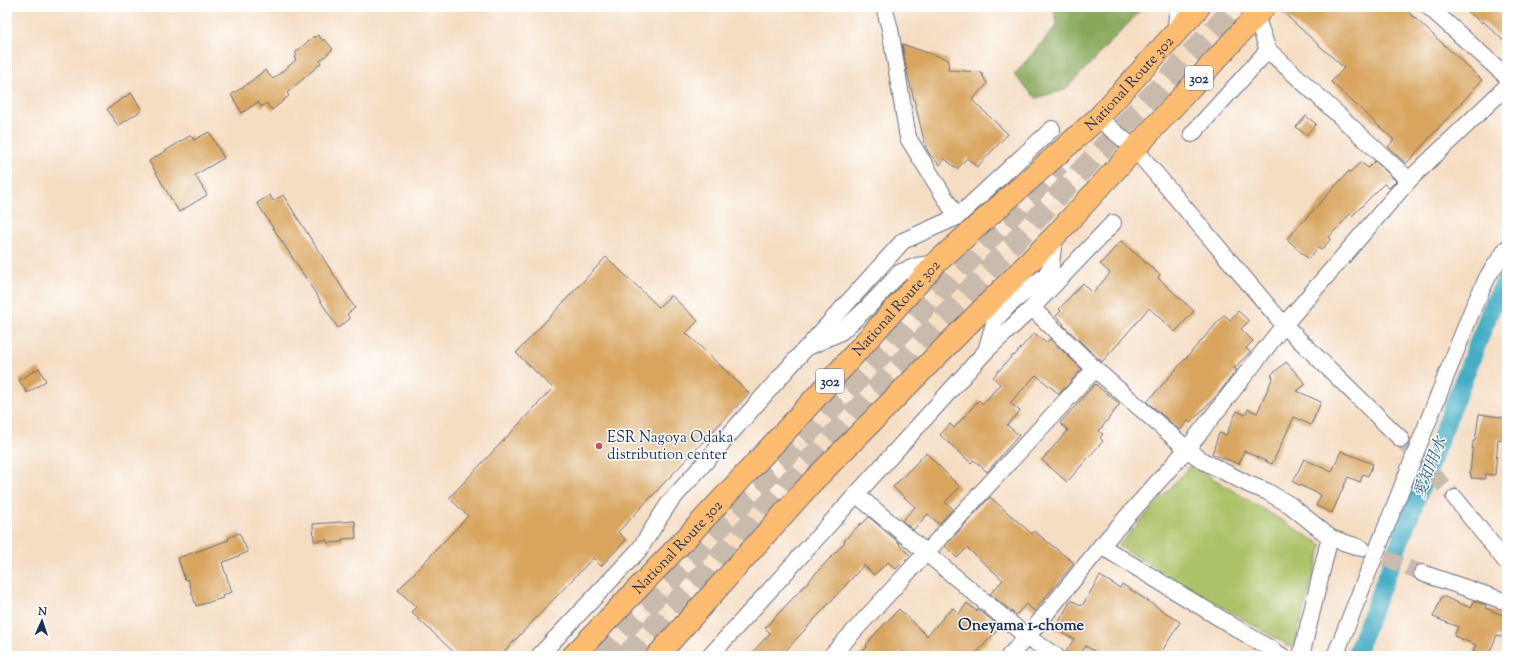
<svg xmlns="http://www.w3.org/2000/svg" width="1514" height="663" viewBox="0 0 1514 663" font-family="'Sorts Mill Goudy','Noto Serif JP',serif">
<style>
.green{fill:#acc267;stroke:#647862}
.forest{fill:#89a85c;stroke:#526c5d}
.lines{fill:none;stroke-linecap:round;stroke-linejoin:round}
.canal{stroke:#45adc4;stroke-width:18}
.building{fill:#d8a55f}
.minor-tunnel{stroke:#c9baae;stroke-width:16;stroke-dasharray:16 8;stroke-linecap:butt}
.highway-tunnel{stroke:#c9baae;stroke-width:22;stroke-dasharray:22 11;stroke-linecap:butt}
.minor-casing{stroke:#676c81;stroke-width:18}
.highway-casing{stroke:#676c81;stroke-width:24}
.minor{stroke:#fff;stroke-width:16}
.highway{stroke:#fdbc70;stroke-width:22}
.poi-dot{fill:#d1495b;stroke:#fff;stroke-width:1.5}
.labels{text-anchor:middle;stroke-width:3;stroke-linejoin:round;paint-order:stroke}
.shield{fill:#fff;stroke:#5f6d8e;stroke-width:1}
.shield-label{font-size:14px;font-weight:bold;fill:#1b2f5e}
.street-label{font-size:15px;fill:#1b2f5e;stroke:#fff}
.poi-label{font-size:15px;fill:#1b2f5e;stroke:#fff;text-anchor:start}
.water-label{font-size:16px;font-style:italic;fill:#2c6187;stroke:#fff}
.neighbourhood-label{font-size:16px;font-weight:bold;fill:#1b2f5e;stroke:#fff}
</style>
<rect width="100%" height="100%" fill="#fff"/>
<filter id="ink" filterUnits="userSpaceOnUse"><feTurbulence type="fractalNoise" baseFrequency=".025" numOctaves="2"/><feDisplacementMap in="SourceGraphic" scale="8" xChannelSelector="R" yChannelSelector="G"/><feConvolveMatrix kernelMatrix="1 2 1 2 8 2 1 2 1" color-interpolation-filters="sRGB"/></filter>
<filter id="wash" filterUnits="userSpaceOnUse"><feTurbulence type="fractalNoise" baseFrequency=".012" numOctaves="4" result="noise"/><feDisplacementMap in="SourceGraphic" scale="16" xChannelSelector="R" yChannelSelector="G"/><feGaussianBlur stdDeviation="0.9" result="paint"/><feColorMatrix in="noise" values="0 0 0 0 0 0 0 0 0 0 0 0 0 0 0 0 0 1.4 0 .05"/><feComposite in="paint" operator="in"/></filter>
<g filter="url(#wash)">
<rect width="100%" height="100%" fill="#f5ddc2"/>
<!-- green -->
<path class="green" d="M1191,465L1322,545L1293,648L1118,546Z"/>
<!-- forest -->
<path class="forest" d="M1052,7H1144L1065,90L1036,98L1014,75L1056,26L1054,9Z"/>
<g class="lines">
<!-- canal -->
<path class="canal" d="M1355,656L1494,302L1507,279"/>
</g>
<g id="blocks">
<!-- building -->
<g class="building">
<path d="M1277,7H1403L1482,80L1406,164L1388,147L1394,140L1331,82L1344,68Z"/>
<path d="M1463,7H1507V44L1483,21L1482,23Z"/>
<path d="M318,35L323,41L324,39L333,49L320,61L321,63L287,93L289,96L272,110L266,103L262,107L258,102L242,113L231,95L246,85L265,70L273,79L296,60L294,58L297,55L295,53L314,36L315,38Z"/>
<path d="M902,44L949,60L948,70L981,72L987,84L972,100L1008,134L977,167L967,158L957,169L945,159L940,165L931,156L926,148L907,72Z"/>
<path d="M131,93L142,110L118,126L107,109Z"/>
<path d="M1306,116L1316,124L1306,135L1296,127Z"/>
<path d="M209,132L224,158L195,175L207,195L179,212L149,161L191,135L194,140Z"/>
<path d="M1375,161L1396,181L1389,188L1384,184L1352,216L1350,214L1329,237L1331,239L1321,250L1318,248L1308,259L1287,239L1349,171L1350,172L1361,162L1368,168Z"/>
<path d="M270,195L273,201L283,195L355,308L347,314L350,319L338,328L257,203Z"/>
<path d="M1121,241L1160,275L1158,278L1194,311L1175,332L1149,308L1102,362L1063,325L1064,324L1056,316L1061,311L1059,309L1083,283L1093,293L1110,273L1100,264Z"/>
<path d="M606,257L659,307L671,295L698,321L686,333L749,393L618,532L626,540L601,566L593,558L500,656H458L411,612L416,607L398,590L468,516L449,498L553,388L516,353Z"/>
<path d="M1238,311L1249,321L1241,329L1253,341L1246,348L1250,352L1234,368L1237,370L1218,394L1190,423L1188,421L1180,430L1147,402L1224,315L1230,320Z"/>
<path d="M1034,333L1046,343L1050,339L1082,369L1059,394L1036,375L1010,403L1020,411L1007,425L1019,435L987,472L974,460L971,463L940,435L950,424L954,428L979,400L983,404L1000,384L993,377L1013,355L1014,356Z"/>
<path d="M1286,362L1306,384L1297,391L1321,402L1311,425L1294,417L1272,464L1244,451L1239,464L1212,454L1219,433L1226,435L1237,411L1245,415L1248,409L1257,413L1273,377L1271,375Z"/>
<path d="M39,368L46,381L27,393L19,380Z"/>
<path d="M1095,384L1120,404L1099,431L1103,434L1100,438L1103,441L1067,482L1042,460L1068,430L1060,423Z"/>
<path d="M1479,414L1507,418V440L1498,439L1495,475L1485,474V479L1471,478V474H1470L1473,441H1475Z"/>
<path d="M1341,451L1373,464L1368,476L1363,474L1360,482L1348,477L1332,513L1316,506L1321,495L1293,482L1304,459L1332,472Z"/>
<path d="M926,453L960,487L945,502L953,509L939,524L928,514L913,530L902,521L915,507L893,487Z"/>
<path d="M990,497L1032,534L1034,531L1074,563L1034,611L1026,604L1016,615L990,594L1003,580L967,548L957,558L945,546Z"/>
<path d="M869,517L900,544L899,545L910,555L896,569L888,562L874,575L864,565L781,656H749L770,633L765,628L845,542L844,541L861,523L862,524Z"/>
<path d="M355,521L356,538L342,539L343,542L327,543V540L314,541L313,524Z"/>
<path d="M239,533L248,552L222,563L232,592L222,595L223,598L196,606L188,579L185,580L178,558L229,540L228,538Z"/>
<path d="M1100,576L1120,588L1122,584L1180,622L1159,656H1102L1086,646L1079,656H1065V653L1074,639L1055,629L1071,600L1082,606Z"/>
<path d="M1442,596L1471,608L1474,601L1486,605L1485,608L1507,617V638L1497,635L1488,656H1483L1473,652L1476,645L1454,636L1458,627L1433,617Z"/>
<path d="M967,603L977,611L978,609L1000,627L974,656H905L901,652L898,656H858L867,647L866,645L876,633L899,609L927,636L948,612L949,613L953,608L959,614Z"/>
</g>
</g>
</g>
<g filter="url(#ink)">
<use href="#blocks" fill-opacity="0" stroke="#676c81" stroke-width="1"/>
<g class="lines">
<!-- minor-tunnel -->
<g class="minor-tunnel">
<path d="M1401,439L1455,498"/>
<path d="M1363,549L1422,573"/>
</g>
<!-- highway-tunnel -->
<g class="highway-tunnel">
<path d="M600,656L1059,164"/>
<path d="M626,656L1235,7"/>
</g>
<!-- minor casing -->
<g class="minor-casing">
<g id="minor">
<path d="M884,7L890,29L908,138L957,217"/>
<path d="M1429,7L1507,77"/>
<path d="M1256,16L1268,50"/>
<path d="M1175,34L1178,7"/>
<path d="M1098,118L1134,148L1284,325L1401,439"/>
<path d="M1192,134L1268,50L1409,180"/>
<path d="M1032,308L1095,369L1187,449L1203,461L1250,485L1266,491L1290,505L1331,538L1361,548"/>
<path d="M812,342L903,241L957,217L1052,129"/>
<path d="M986,351L995,320L1009,305L1046,275L1051,266L1054,237"/>
<path d="M857,495L1027,637L1056,656"/>
<path d="M1455,498L1507,563"/>
<path d="M1101,546L1282,656"/>
<path d="M1422,573L1507,602"/>
<path d="M539,656L639,550L669,503L806,348L841,332L868,307L901,272L917,266L936,263"/>
<path d="M710,656L986,351L1032,308L1113,223"/>
<path d="M831,656L1095,369"/>
<path d="M1009,656L1027,637L1101,546L1187,449L1284,325L1409,180L1507,86"/>
<path d="M1301,656L1328,545L1331,538"/>
<path d="M1335,656L1473,308L1488,276L1507,248"/>
</g>
</g>
<!-- highway casing -->
<g class="highway-casing">
<g id="highway">
<path id="s1" d="M573,656L689,535L791,425L936,263L1098,118L1199,7"/>
<path d="M657,656L812,482L1054,237L1264,7"/>
</g>
</g>
<!-- minor -->
<use href="#minor" class="minor"/>
<!-- highway -->
<use href="#highway" class="highway"/>
</g>
</g>
<!-- markers -->
<circle class="poi-dot" cx="599" cy="446" r="4"/>
<g class="labels">
<!-- shield labels -->
<g class="shield">
<rect x="1185" y="66" width="28" height="24" rx="3"/>
<rect x="816" y="369" width="28" height="24" rx="3"/>
</g>
<g class="shield-label">
<text x="1199" y="83">302</text>
<text x="830" y="386">302</text>
</g>
<!-- street labels -->
<g class="street-label">
<text dy="5" stroke="none"><textPath href="#s1" startOffset="799">National Route 302</textPath></text>
<text dy="5" stroke="none"><textPath href="#s1" startOffset="475">National Route 302</textPath></text>
<text dy="5" stroke="none"><textPath href="#s1" startOffset="151">National Route 302</textPath></text>
</g>
<!-- poi labels -->
<g class="poi-label">
<text x="607" y="442">ESR Nagoya Odaka<tspan x="607" dy="17">distribution center</tspan></text>
</g>
<!-- water labels -->
<g class="water-label">
<text transform="translate(1429 467) rotate(-69)" y="6">愛知用水</text>
</g>
<!-- neighbourhood labels -->
<g class="neighbourhood-label">
<text x="1021" y="630">Oneyama 1-chome</text>
</g>
</g>
<!-- margin -->
<rect width="1514" height="663" fill="none" stroke="#fff" stroke-width="24"/>
<!-- north arrow -->
<g transform="translate(42 621) rotate(3)" stroke="#ffffff" stroke-width="3" paint-order="stroke">
<path d="M0-3L7 15L0 10L-7 15Z" fill="#1b2f5e"/>
<text y="-6" font-size="11" font-weight="bold" text-anchor="middle" fill="#1b2f5e">N</text>
</g>
</svg>
